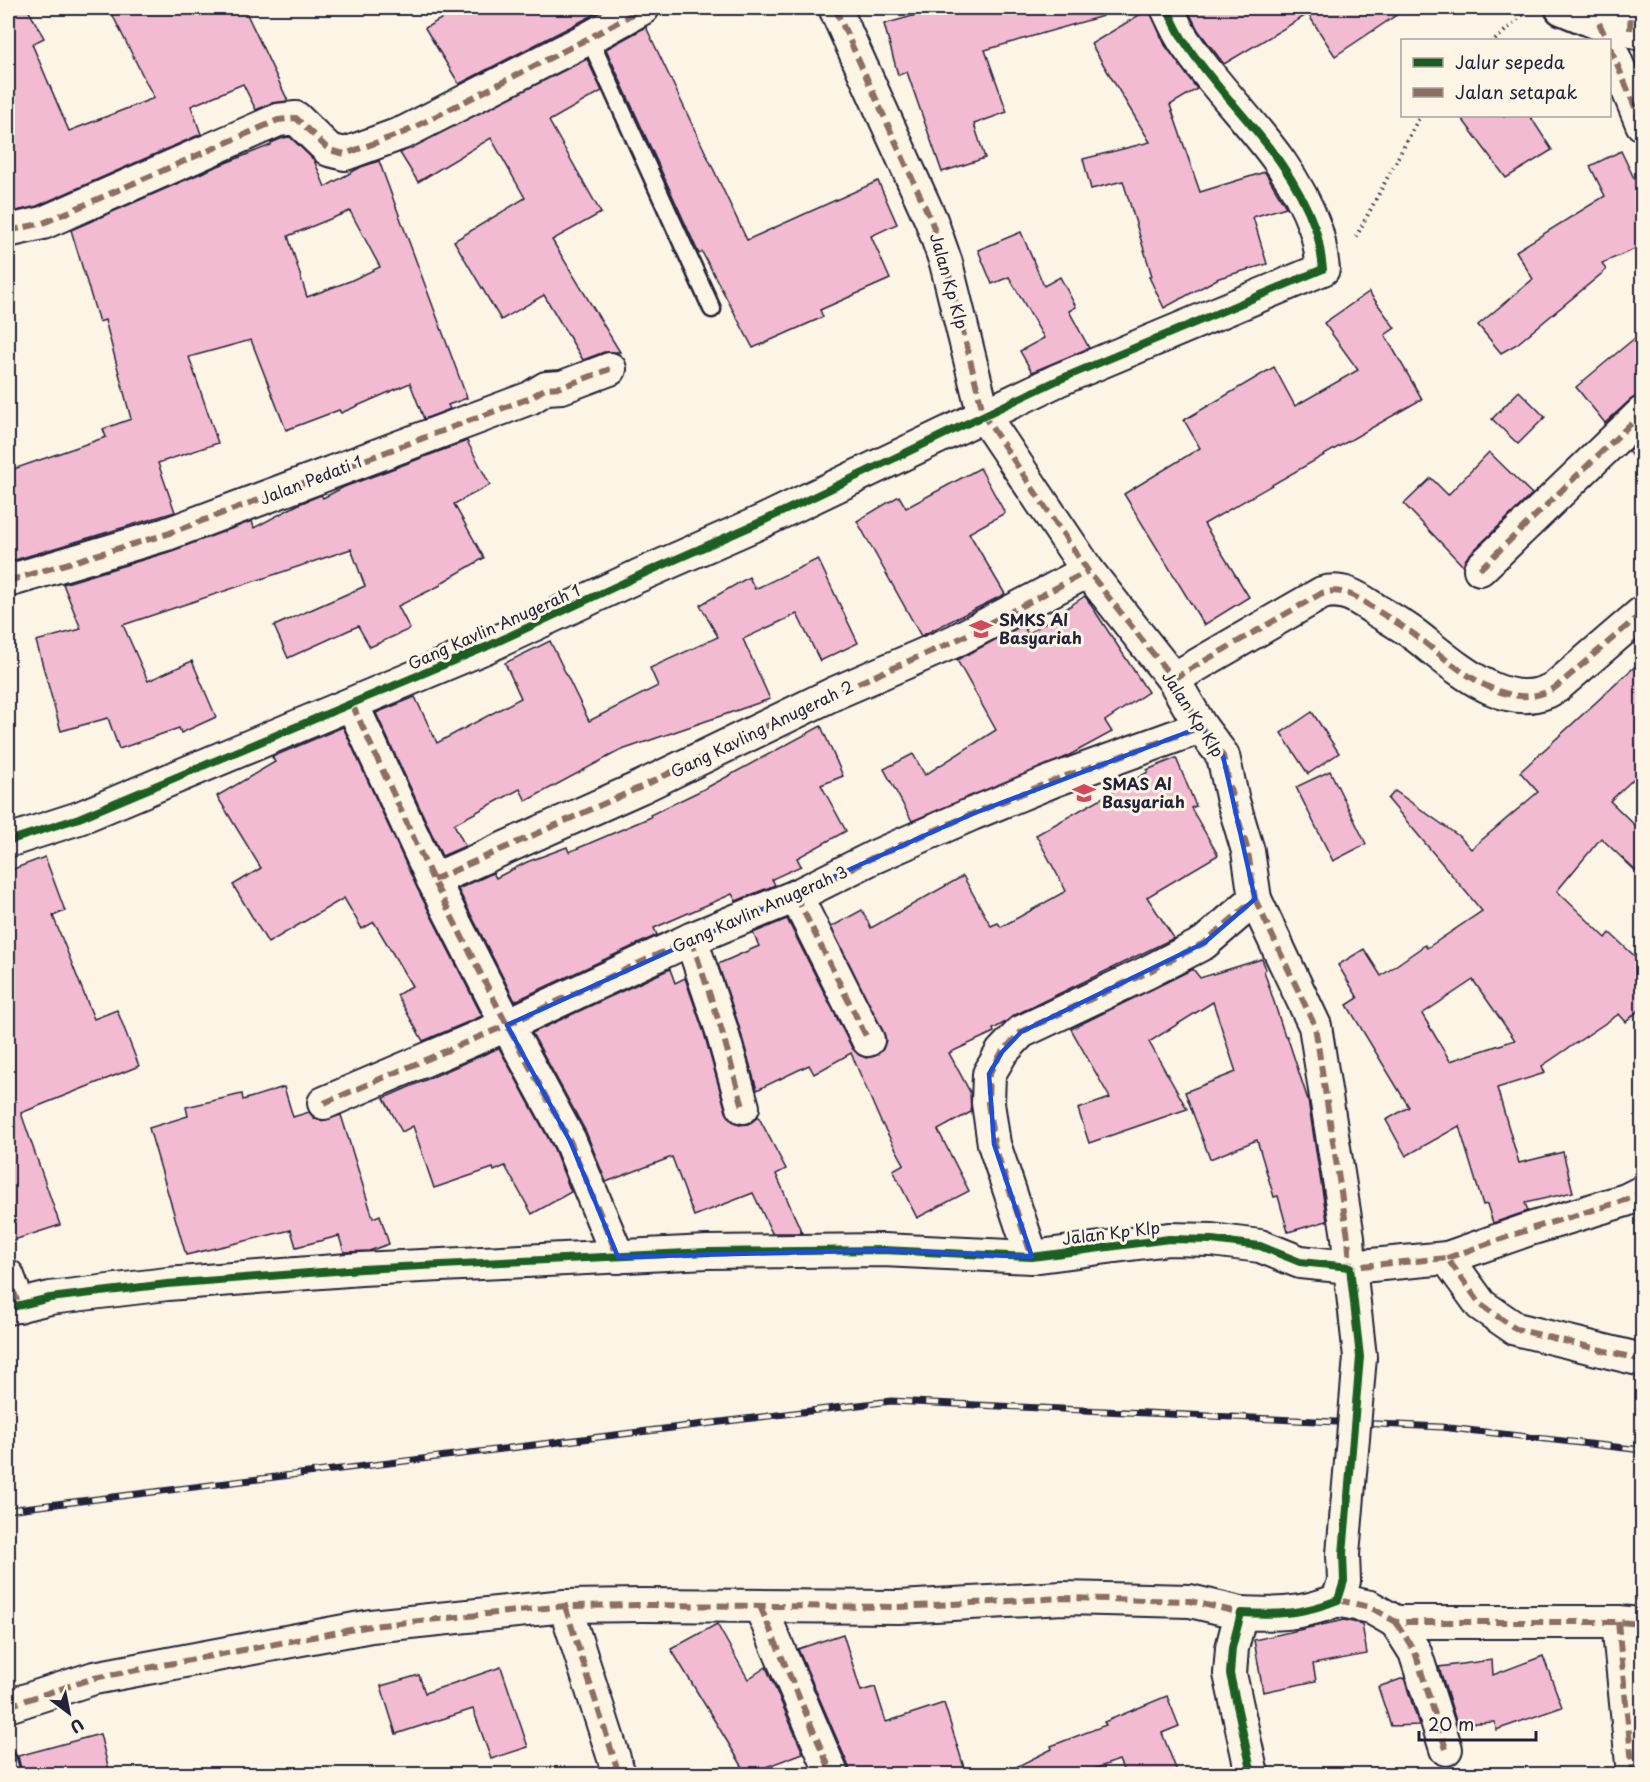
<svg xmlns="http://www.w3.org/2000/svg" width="1650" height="1782" viewBox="0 0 1650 1782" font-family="'Playpen Sans',sans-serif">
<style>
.building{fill:#f3bbd1;stroke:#22223b;stroke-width:1.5;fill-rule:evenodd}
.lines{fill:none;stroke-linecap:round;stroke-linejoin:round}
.lane-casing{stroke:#22223b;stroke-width:21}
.street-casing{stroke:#22223b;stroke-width:36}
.primary-casing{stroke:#22223b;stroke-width:38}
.path{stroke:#22223b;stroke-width:4;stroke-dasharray:1.5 4.5;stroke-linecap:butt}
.lane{stroke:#fcf5e5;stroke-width:16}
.street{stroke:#fcf5e5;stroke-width:32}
.primary{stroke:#fcf5e5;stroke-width:33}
.rail-casing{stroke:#22223b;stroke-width:7}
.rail{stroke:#fcf5e5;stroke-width:4.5;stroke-dasharray:14;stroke-linecap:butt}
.street-bridge-casing{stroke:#22223b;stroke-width:36;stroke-linecap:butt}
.street-bridge{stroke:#fcf5e5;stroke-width:32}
.quiet{stroke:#8d6e63;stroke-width:6;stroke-dasharray:12 6;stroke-linecap:butt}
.cycleway-casing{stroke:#fcf5e5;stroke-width:11}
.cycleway{stroke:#1b5e20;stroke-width:8}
.marked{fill:none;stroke:#1d4ed8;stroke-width:4.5;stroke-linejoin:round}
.labels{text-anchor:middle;stroke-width:6;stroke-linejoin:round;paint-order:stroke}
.street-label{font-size:16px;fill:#22223b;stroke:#fcf5e5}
.poi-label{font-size:16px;font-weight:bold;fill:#22223b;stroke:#fcf5e5;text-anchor:start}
</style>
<rect width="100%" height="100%" fill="#fcf5e5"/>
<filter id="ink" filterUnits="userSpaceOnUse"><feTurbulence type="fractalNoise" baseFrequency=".0167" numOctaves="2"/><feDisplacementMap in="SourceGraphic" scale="12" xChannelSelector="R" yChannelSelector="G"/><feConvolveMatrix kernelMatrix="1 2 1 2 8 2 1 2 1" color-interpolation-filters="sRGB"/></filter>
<g filter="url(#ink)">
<!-- building -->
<g class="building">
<path d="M8,8H27L44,38L32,44L69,131L154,98L109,8H244L288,101L271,103L256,110L243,84L191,106L201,134L37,206L8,213Z"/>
<path d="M460,8H607L459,84L425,28Z"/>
<path d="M941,8H1101L1103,16L985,50L1007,112L974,124L985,158L942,172L907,72L898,75L884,24Z"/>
<path d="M1187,8H1407L1335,56L1308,14L1224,64L1198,30Z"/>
<path d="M1149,9L1165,45L1197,89L1170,105L1200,192L1265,172L1286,207L1253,217L1267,264L1219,278L1164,308L1149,277L1152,276L1123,181L1091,189L1083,159L1150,142L1091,44Z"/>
<path d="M646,27L747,240L878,181L897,224L871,236L890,279L820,310L823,317L753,348L702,252L699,254L606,49Z"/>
<path d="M587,59L602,91L549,121L601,213L552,240L620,352H604L583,360L544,295L501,320L454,241L525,198L491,138L418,182L400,153Z"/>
<path d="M1460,116H1530L1552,150L1506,178Z"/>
<path d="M290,137L314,160L325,187L361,167L379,161L467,398L448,405L450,409L424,419L410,383L341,413L339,410L286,430L251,340L189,357L218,443L158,463L175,512L8,562V471L106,437L103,429L131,419L105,320L99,322L71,230L213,168L271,145V143L283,138ZM350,211L380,267L350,281L307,297L288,236Z"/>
<path d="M1621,151L1642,195V246L1602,263L1606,270L1517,344L1501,353L1478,325L1533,279L1516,251L1605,196L1590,166Z"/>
<path d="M1021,232L1044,286L1060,277L1076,307L1069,311L1089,348L1032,372L1020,351L1044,338L1009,277L992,284L978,250Z"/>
<path d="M1369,292L1395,328L1385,335L1422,399L1204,524L1249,597L1204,625L1124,494L1200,448L1184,420L1274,367L1295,406L1358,370L1324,323Z"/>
<path d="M1642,332V396H1637L1630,400L1605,423L1576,387Z"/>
<path d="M1519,391L1545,417L1518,444L1492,419Z"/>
<path d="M1642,438V468L1628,451Z"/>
<path d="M467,441L490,485L454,504L484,558L441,583V585L398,606L410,629L370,647L358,626L288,658L274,626L365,586L351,549L123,625L148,681L192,661L216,717L181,733L179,728L119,749L108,718L61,731L36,641L81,629L63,584L172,551L252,521L254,528L299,504L321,495L323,498L344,487Z"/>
<path d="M1489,452L1532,494L1468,556L1463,566L1404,504L1431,478L1448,495Z"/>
<path d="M980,468L1005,513L969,533L1005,594L921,636L857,521L899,496L906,508Z"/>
<path d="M818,559L858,643L820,661L797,614L743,639L770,699L619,751L526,801L520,789L454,824L465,846L442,856L376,713L415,697L437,743L521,698L505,663L550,641L589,721L658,686L650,668L718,637L700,605L749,577L755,589Z"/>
<path d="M1085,596L1148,692L1105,721L1112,732L1064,758L912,821L884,769L913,754L925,775L996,730L957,660L1023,625L1028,634Z"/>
<path d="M1642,660V771L1610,801L1642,832V877L1601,838L1557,891L1606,938L1610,933L1642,963V1007L1626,1022L1619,1014L1542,1066L1545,1073L1497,1088L1519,1163L1563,1152L1573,1192L1525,1203L1528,1211L1493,1223L1487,1204L1483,1205L1459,1126L1406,1156L1386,1120L1409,1107L1347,1005L1358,998L1338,965L1364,949L1381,976L1425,945L1427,948L1482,911L1388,799L1395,791L1460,837L1471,849L1538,792L1520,772ZM1473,980L1515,1040L1450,1061L1422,1014Z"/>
<path d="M1312,712L1339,753L1308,774L1281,733Z"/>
<path d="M821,726L843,776L821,785L846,831L797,858L801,866L772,879L775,885L736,901L732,894L654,928L657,935L515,1001L458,889L493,873L496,878L527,862L567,847L569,852L651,817L650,815L706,788Z"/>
<path d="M343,727L417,888L482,1016L423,1041L397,995L412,986L374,922L362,929L344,898L268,943L233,885L261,868L217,796L275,762L272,757Z"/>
<path d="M1176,758L1196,806L1191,808L1218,855L1147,897L1174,938L1013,1016L1004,1023L993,1029L994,1032L949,1053L970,1092L971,1112L938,1130L969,1191L917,1218L893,1170L904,1164L880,1120L851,1053L814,1074L809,1065L757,1090L738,1023L718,964L759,946L753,933L787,919L852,1048L859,1055L866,1058L875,1056L883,1049L886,1040L884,1033L831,927L862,910L871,928L963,876L991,926L998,923L1001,927L1066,891L1036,835L1148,772L1147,770Z"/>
<path d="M1330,771L1366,844L1333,861L1296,787Z"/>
<path d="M45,857L65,911L53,916L94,1019L117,1010L139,1066L21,1113L60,1225L8,1242V871Z"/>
<path d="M1262,959L1266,969L1264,971L1285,1036H1287L1308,1100L1327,1221L1288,1232L1278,1196L1274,1197L1257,1140L1210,1159L1185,1092L1236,1072L1213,1002L1149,1042L1187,1109L1089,1143L1078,1109L1110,1098L1071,1029L1193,969L1200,978Z"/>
<path d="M670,969L675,983L685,978L704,1033L726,1112L731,1120L739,1125L748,1124L758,1116L786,1169L776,1174L802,1233H772L753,1193L694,1216L672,1157L606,1182L586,1132L532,1033Z"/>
<path d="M499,1048L554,1149L571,1192L532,1214L505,1166L494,1171L493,1168L434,1188L413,1126L402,1132L384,1098Z"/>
<path d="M284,1087L293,1117L309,1112L314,1118L322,1121L341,1115L373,1218L380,1215L389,1244L369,1251L344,1252L339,1236L296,1247L291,1230L186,1255L149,1128L188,1116L186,1107L242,1094L243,1100Z"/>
<path d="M1344,1620L1362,1624L1367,1654L1313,1664L1316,1681L1263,1692L1254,1640Z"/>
<path d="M717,1624L748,1679L766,1667L803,1753L747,1774L671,1649Z"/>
<path d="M843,1634L861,1691L875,1687L886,1722L944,1703L966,1774H850L849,1767L798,1649Z"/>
<path d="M1543,1656L1562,1707L1496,1730L1495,1722L1457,1724L1439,1667L1492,1660L1493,1675Z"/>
<path d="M501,1667L528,1747L491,1759L473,1709L396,1734L381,1686L419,1675L425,1693Z"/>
<path d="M1404,1678L1419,1725L1391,1726L1378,1687Z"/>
<path d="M1167,1696L1179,1726L1162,1733L1178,1774H1125L1119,1760L1080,1774H1002L1052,1749L1051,1746L1106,1725L1104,1722Z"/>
<path d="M100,1734L110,1774H22L18,1756Z"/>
</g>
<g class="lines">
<!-- lane casing -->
<g class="lane-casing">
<g id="lane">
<path d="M589,38L712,309"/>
<path d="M8,1760L12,1774"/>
</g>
</g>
<!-- street casing -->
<g class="street-casing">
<g id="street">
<path d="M835,8L931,220L946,263L984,416L1088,571L1173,679L1201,727L1223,756L1233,801L1248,851L1255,899L1204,943L1146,973L1021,1032L1002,1052L989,1074L988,1103L994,1144L1032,1257"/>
<path d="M1630,30L1631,8"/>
<path d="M1610,47L1642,124"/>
<path d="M8,231L43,223L278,120L296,118L329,150L345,154L405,132L589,38L643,8"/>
<path d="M1480,569L1642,413"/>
<path d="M8,581L167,534L530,398L546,388L562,387L610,369"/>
<path d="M1173,679L1322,593C1344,587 1358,598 1376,610C1389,618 1403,626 1415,635C1452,663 1507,718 1556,687L1642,613"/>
<path d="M352,704L433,880L507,1025L570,1141L618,1257"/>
<path d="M8,841L79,818L486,647L638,576L763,521L1058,380L1323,269C1321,255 1320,241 1315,228C1288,152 1229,108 1186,44C1178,33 1173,20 1167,8"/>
<path d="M433,880L641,787L835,693L955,641L1088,571"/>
<path d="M796,896L868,1040"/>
<path d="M1255,899L1315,1026L1348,1237L1350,1267L1447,1258L1481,1305L1516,1329L1642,1360"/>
<path d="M691,939L721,1028L743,1107"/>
<path d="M324,1103L507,1025L691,939L796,896L874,857L972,814L1055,780L1201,727"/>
<path d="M1447,1258L1530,1229L1626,1200L1642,1192"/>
<path d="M8,1276L19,1306"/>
<path d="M8,1308L50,1298L167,1284L361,1269L707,1252L883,1250L1032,1257L1169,1239L1212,1240L1260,1246L1300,1262L1350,1267L1360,1357"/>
<path d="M1338,1600L1370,1607L1396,1622H1618L1642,1624"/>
<path d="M565,1606L619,1774"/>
<path d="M760,1606L832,1774"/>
<path d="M1396,1622L1415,1652L1446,1749"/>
<path d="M1618,1622L1633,1774"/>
<path d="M8,1706L94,1678L371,1626L565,1606L642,1605L899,1607L1063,1598L1190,1601L1241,1613"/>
<path d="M1252,1774L1230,1674L1232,1648L1241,1613C1278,1615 1303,1614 1338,1600L1344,1581L1343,1554"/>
</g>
</g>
<!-- primary casing -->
<g class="primary-casing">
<path id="primary" d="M1562,8L1599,23L1642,33"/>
</g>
<!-- path -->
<g class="path">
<path d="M1495,40L1526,12"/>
<path d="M1356,237L1420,116"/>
</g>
<!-- lane -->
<use href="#lane" class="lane"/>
<!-- street -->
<use href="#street" class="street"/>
<!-- primary -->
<use href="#primary" class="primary"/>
<!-- rail casing -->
<g class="rail-casing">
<path id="rail" d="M8,1510L891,1401L1441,1427L1642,1450"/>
</g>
<!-- rail -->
<use href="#rail" class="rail"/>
<!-- street-bridge casing -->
<g class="street-bridge-casing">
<path id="street-bridge" d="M1343,1554L1360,1357"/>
</g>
<!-- street-bridge -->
<use href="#street-bridge" class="street-bridge"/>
<!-- quiet -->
<g class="quiet">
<path d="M835,8L931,220L946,263L984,416L1088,571L1173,679L1201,727L1223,756L1233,801L1248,851L1255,899L1204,943L1146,973L1021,1032L1002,1052L989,1074L988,1103L994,1144L1032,1257H1029"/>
<path d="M1599,23L1607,40"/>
<path d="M1630,30L1631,8"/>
<path d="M1610,47L1642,124"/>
<path d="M8,231L43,223L278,120L296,118L329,150L345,154L405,132L589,38L643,8"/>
<path d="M1480,569L1642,413"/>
<path d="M8,581L167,534L530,398L546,388L562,387L610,369"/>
<path d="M1173,679L1322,593C1344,587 1358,598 1376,610C1389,618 1403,626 1415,635C1452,663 1507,718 1556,687L1642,613"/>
<path d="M352,704L433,880L507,1025L570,1141L618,1257"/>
<path d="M433,880L641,787L835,693L955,641L1088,571"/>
<path d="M796,896L868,1040"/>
<path d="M1255,899L1315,1026L1348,1237L1350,1267L1447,1258L1481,1305L1516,1329L1642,1360"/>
<path d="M691,939L721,1028L743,1107"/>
<path d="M324,1103L507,1025L691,939L796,896L874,857L972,814L1055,780L1201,727"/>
<path d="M1447,1258L1530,1229L1626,1200L1642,1192"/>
<path d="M8,1276L19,1306"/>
<path d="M1338,1600L1370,1607L1396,1622H1618L1642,1624"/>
<path d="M565,1606L619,1774"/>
<path d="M760,1606L832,1774"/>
<path d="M1396,1622L1415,1652L1446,1749"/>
<path d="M1618,1622L1633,1774"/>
<path d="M8,1706L94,1678L371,1626L565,1606L642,1605L899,1607L1063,1598L1190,1601L1241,1613"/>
</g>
<!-- cycleway casing -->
<g class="cycleway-casing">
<g id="cycleway">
<path d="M8,841L79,818L486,647L638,576L763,521L1058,380L1323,269C1321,255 1320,241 1315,228C1288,152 1229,108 1186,44C1178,33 1173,20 1167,8"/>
<path d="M8,1308L50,1298L167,1284L361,1269L707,1252L883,1250L1032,1257L1169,1239L1212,1240L1260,1246L1300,1262L1350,1267L1360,1357L1343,1554L1344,1581L1338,1600C1303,1614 1278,1615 1241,1613L1232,1648L1230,1674L1252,1774"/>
</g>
</g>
<!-- cycleway -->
<use href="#cycleway" class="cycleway"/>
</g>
</g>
<!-- marked area -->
<path class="marked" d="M1201,727L1223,756L1255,899L1204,943L1021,1032L1002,1052L989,1074L994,1144L1032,1257L883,1250L618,1257L570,1141L507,1025L972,814Z"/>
<!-- icons -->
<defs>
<g id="school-bare" transform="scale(1.8)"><path d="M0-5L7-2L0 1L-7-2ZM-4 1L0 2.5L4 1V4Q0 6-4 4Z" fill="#d1495b" stroke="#fcf5e5" stroke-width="2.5" paint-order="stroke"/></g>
</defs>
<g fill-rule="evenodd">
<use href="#school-bare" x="981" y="629"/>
<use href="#school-bare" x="1084" y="793"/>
</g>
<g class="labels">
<!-- street labels -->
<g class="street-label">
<text transform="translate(949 281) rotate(74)" y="6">Jalan Kp Klp</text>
<text transform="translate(311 480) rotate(-21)" y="6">Jalan Pedati 1</text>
<text transform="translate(494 627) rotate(-24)" y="6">Gang Kavlin Anugerah 1</text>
<text transform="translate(1193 714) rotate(57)" y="6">Jalan Kp Klp</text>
<text transform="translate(762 729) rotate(-26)" y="6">Gang Kavling Anugerah 2</text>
<text transform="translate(760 909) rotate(-24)" y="6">Gang Kavlin Anugerah 3</text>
<text transform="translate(1111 1233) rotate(-7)" y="6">Jalan Kp Klp</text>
</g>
<!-- poi labels -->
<g class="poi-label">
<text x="999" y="626">SMKS Al<tspan x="999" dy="18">Basyariah</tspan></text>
<text x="1102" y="790">SMAS Al<tspan x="1102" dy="18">Basyariah</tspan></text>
</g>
</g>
<!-- margin -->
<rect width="1650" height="1782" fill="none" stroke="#fcf5e5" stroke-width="30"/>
<rect x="15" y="15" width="1620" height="1752" fill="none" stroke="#22223b" stroke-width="2" filter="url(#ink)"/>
<!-- legend -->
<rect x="1401" y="39" width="210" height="78" fill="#fcf5e5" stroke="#a5a1a1" stroke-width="1.5"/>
<rect x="1413" y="58" width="30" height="9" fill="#1b5e20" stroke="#a5a1a1" stroke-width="1.5"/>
<text x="1455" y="69" font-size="18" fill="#22223b">Jalur sepeda</text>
<rect x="1413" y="88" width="30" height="9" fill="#8d6e63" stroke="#a5a1a1" stroke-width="1.5"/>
<text x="1455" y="99" font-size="18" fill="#22223b">Jalan setapak</text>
<!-- north arrow -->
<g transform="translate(69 1713) rotate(148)" stroke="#fcf5e5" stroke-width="4.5" paint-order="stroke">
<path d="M0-4.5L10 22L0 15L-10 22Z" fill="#22223b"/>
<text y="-9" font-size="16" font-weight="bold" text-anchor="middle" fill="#22223b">U</text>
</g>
<!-- scale -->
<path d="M1419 1731v9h117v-9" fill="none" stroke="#22223b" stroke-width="3"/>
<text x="1428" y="1731" font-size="18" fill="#22223b" stroke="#fcf5e5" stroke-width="4.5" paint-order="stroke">20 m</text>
</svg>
